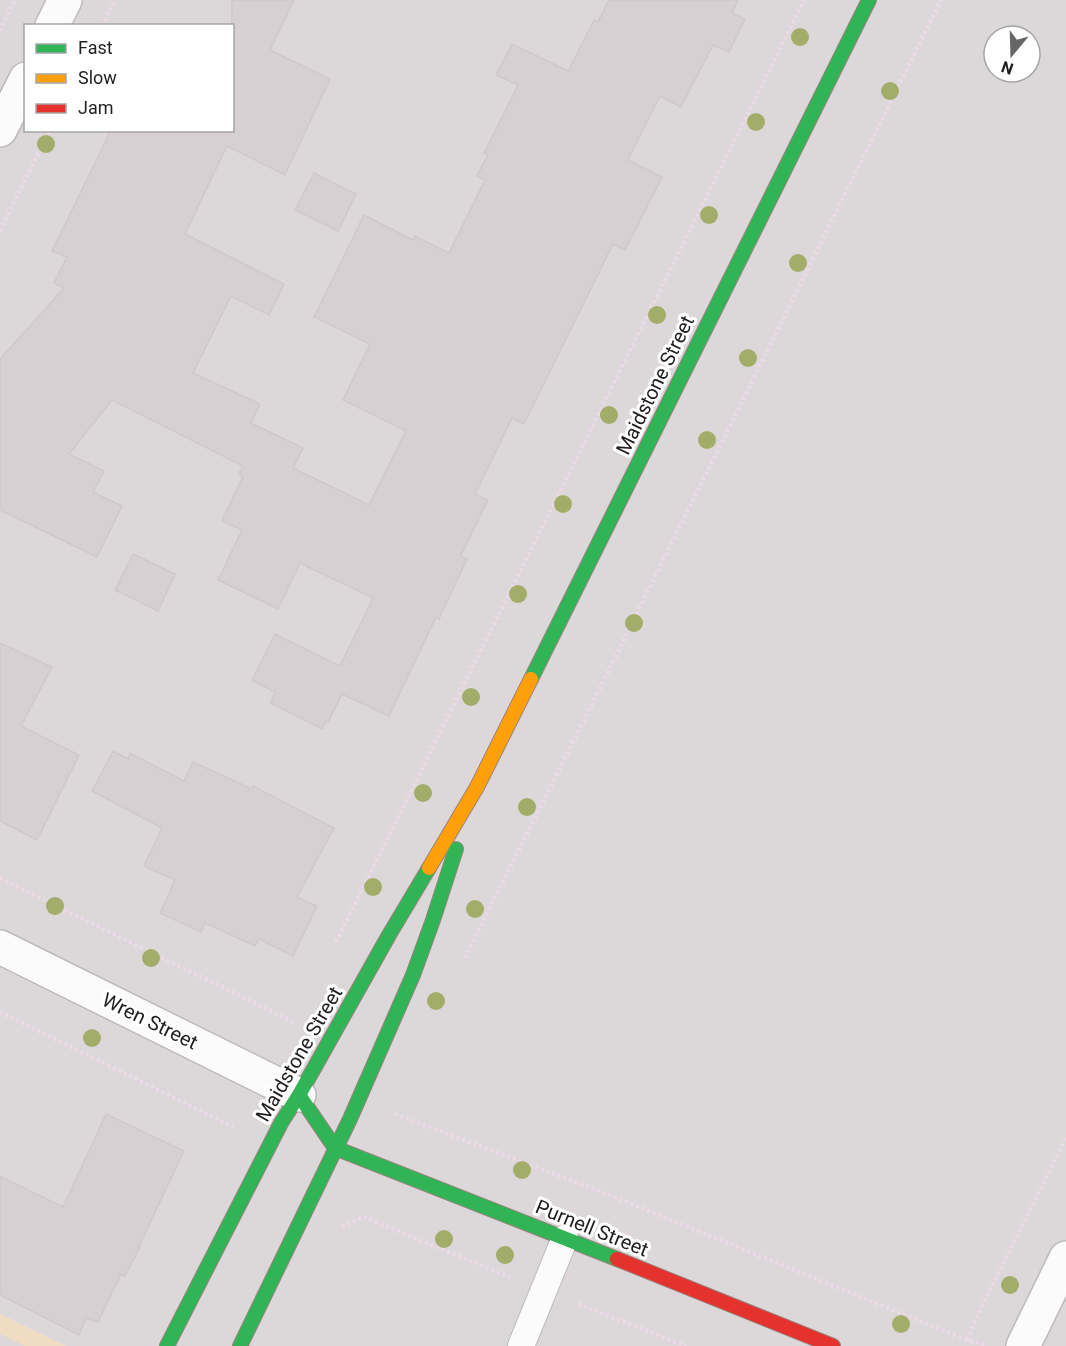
<svg xmlns="http://www.w3.org/2000/svg" width="1066" height="1346" viewBox="0 0 1066 1346" font-family="Roboto,sans-serif">
<style>
.residential{fill:#dcd8da;fill-rule:evenodd}
.grass{fill:#efdcc3}
.parking{fill:#d9d7d7}
.building{fill:#d6d0d2;stroke:#d1c8cb;stroke-width:1.5}
.lines{fill:none;stroke-linecap:round;stroke-linejoin:round}
.lane-casing{stroke:#bdbabb;stroke-width:28}
.street-casing{stroke:#bdbabb;stroke-width:36}
.fast-casing{stroke:#98837e;stroke-width:16}
.slow-casing{stroke:#98837e;stroke-width:16}
.jam-casing{stroke:#98837e;stroke-width:16}
.path{stroke:#ebd9e7;stroke-width:4;stroke-dasharray:3 3;stroke-linecap:butt}
.lane{stroke:#fcfbfc;stroke-width:26}
.street{stroke:#fcfbfc;stroke-width:33}
.fast{stroke:#30b455;stroke-width:14}
.slow{stroke:#ff9f0a;stroke-width:14}
.jam{stroke:#e5322d;stroke-width:14}
.tree{fill:#a3ad6a}
.labels{text-anchor:middle;stroke-width:6;stroke-linejoin:round;paint-order:stroke}
.street-label{font-size:20px;fill:#1f1f1f;stroke:#fff}
</style>
<rect width="100%" height="100%" fill="#ede7e8"/>
<!-- residential -->
<path class="residential" d="M0,0H1066V1346H0ZM26,26H232V130H26ZM994,36H1030V72H994Z"/>
<!-- grass -->
<path class="grass" d="M0,1314L66,1346H25L0,1334Z"/>
<!-- parking -->
<path class="parking" d="M364,1225L566,1311L552,1346H281L334,1237Z"/>
<!-- building -->
<g class="building">
<path d="M232,0H294L270,50L330,79L285,175L227,146L185,234L284,284L269,315L231,296L193,373L260,404L251,423L303,448L293,468L369,505L406,431L343,400L370,344L314,317L364,215L413,240L415,236L449,253L485,180L477,176L488,154L484,153L518,85L496,75L512,44L568,71L594,20L598,22L609,0H738L732,13L745,19L729,52L713,45L681,107L660,96L628,160L662,177L625,250L613,244L524,424L512,418L475,494L488,500L463,551L461,556L467,559L439,619L436,617L389,716L342,694L328,722L326,721L322,729L270,703L275,692L252,680L275,634L340,666L373,598L300,563L278,609L218,580L242,530L222,521L243,476L239,474L243,466L112,400L69,454L104,471L93,492L122,506L97,557L0,510V359L64,288L54,283L67,257L52,251L111,130H232Z"/>
<path d="M314,173L356,194L338,231L295,210Z"/>
<path d="M133,554L175,574L158,611L115,590Z"/>
<path d="M0,643L52,667L21,726L79,755L37,840L0,821Z"/>
<path d="M113,751L128,759L130,753L184,781L193,762L252,789L253,786L334,828L297,897L317,906L293,956L259,939L255,946L205,923L201,932L160,913L175,880L144,866L162,828L92,791Z"/>
<path d="M106,1114L184,1151L139,1246L140,1247L125,1276L121,1274L98,1322L86,1318L79,1335L0,1295V1176L63,1207Z"/>
</g>
<g class="lines">
<!-- lane casing -->
<g class="lane-casing">
<path id="lane" d="M521,1346L565,1238"/>
</g>
<!-- street casing -->
<g class="street-casing">
<g id="street">
<path d="M52,26L65,0"/>
<path d="M0,130L26,79"/>
<path d="M0,947L299,1095"/>
<path d="M1023,1346L1066,1258"/>
</g>
</g>
<!-- fast casing -->
<g class="fast-casing">
<g id="fast">
<path d="M531,679L869,0"/>
<path d="M299,1095L335,1148L617,1259"/>
<path d="M167,1346L281,1123L299,1095L389,935L429,868"/>
<path d="M240,1346L350,1119L413,975L433,920L456,849"/>
</g>
</g>
<!-- slow casing -->
<g class="slow-casing">
<path id="slow" d="M429,868L477,787L531,679"/>
</g>
<!-- jam casing -->
<g class="jam-casing">
<path id="jam" d="M617,1259L833,1346"/>
</g>
<!-- path -->
<g class="path">
<path d="M102,26L115,0"/>
<path d="M0,31L15,0"/>
<path d="M0,231L50,130"/>
<path d="M0,878L295,1023"/>
<path d="M336,942L804,0"/>
<path d="M465,958L619,650L941,0"/>
<path d="M0,1012L233,1127"/>
<path d="M395,1114L602,1192L967,1340L985,1345"/>
<path d="M342,1227L364,1217L510,1277"/>
<path d="M578,1304L686,1346"/>
<path d="M967,1340L979,1312L1066,1138"/>
</g>
<!-- lane -->
<use href="#lane" class="lane"/>
<!-- street -->
<use href="#street" class="street"/>
<!-- fast -->
<use href="#fast" class="fast"/>
<!-- slow -->
<use href="#slow" class="slow"/>
<!-- jam -->
<use href="#jam" class="jam"/>
</g>
<!-- trees -->
<g class="tree">
<circle cx="800" cy="37" r="9"/>
<circle cx="890" cy="91" r="9"/>
<circle cx="756" cy="122" r="9"/>
<circle cx="46" cy="144" r="9"/>
<circle cx="709" cy="215" r="9"/>
<circle cx="798" cy="263" r="9"/>
<circle cx="657" cy="315" r="9"/>
<circle cx="748" cy="358" r="9"/>
<circle cx="609" cy="415" r="9"/>
<circle cx="707" cy="440" r="9"/>
<circle cx="563" cy="504" r="9"/>
<circle cx="518" cy="594" r="9"/>
<circle cx="634" cy="623" r="9"/>
<circle cx="471" cy="697" r="9"/>
<circle cx="423" cy="793" r="9"/>
<circle cx="527" cy="807" r="9"/>
<circle cx="373" cy="887" r="9"/>
<circle cx="55" cy="906" r="9"/>
<circle cx="475" cy="909" r="9"/>
<circle cx="151" cy="958" r="9"/>
<circle cx="436" cy="1001" r="9"/>
<circle cx="92" cy="1038" r="9"/>
<circle cx="522" cy="1170" r="9"/>
<circle cx="444" cy="1239" r="9"/>
<circle cx="505" cy="1255" r="9"/>
<circle cx="1010" cy="1285" r="9"/>
<circle cx="901" cy="1324" r="9"/>
</g>
<g class="labels">
<!-- street labels -->
<g class="street-label">
<text transform="translate(655 385) rotate(-64)" y="7">Maidstone Street</text>
<text transform="translate(150 1021) rotate(26)" y="7">Wren Street</text>
<text transform="translate(299 1054) rotate(-60)" y="7">Maidstone Street</text>
<text transform="translate(592 1228) rotate(22)" y="7">Purnell Street</text>
</g>
</g>
<!-- legend -->
<rect x="24" y="24" width="210" height="108" fill="#ffffff" stroke="#a5a5a5" stroke-width="1.5"/>
<rect x="36" y="44" width="30" height="9" fill="#30b455" stroke="#a5a5a5" stroke-width="1.5"/>
<text x="78" y="54" font-size="18" fill="#1f1f1f">Fast</text>
<rect x="36" y="74" width="30" height="9" fill="#ff9f0a" stroke="#a5a5a5" stroke-width="1.5"/>
<text x="78" y="84" font-size="18" fill="#1f1f1f">Slow</text>
<rect x="36" y="104" width="30" height="9" fill="#e5322d" stroke="#a5a5a5" stroke-width="1.5"/>
<text x="78" y="114" font-size="18" fill="#1f1f1f">Jam</text>
<!-- north arrow -->
<g transform="translate(1012 54) rotate(199)"><circle r="28" fill="#ffffff" stroke="#a5a5a5" stroke-width="1.5"/>
<path d="M0-4.5L10 22L0 15L-10 22Z" fill="#676565"/>
<text y="-9" font-size="16" font-weight="bold" text-anchor="middle" fill="#1f1f1f">N</text>
</g>
</svg>
